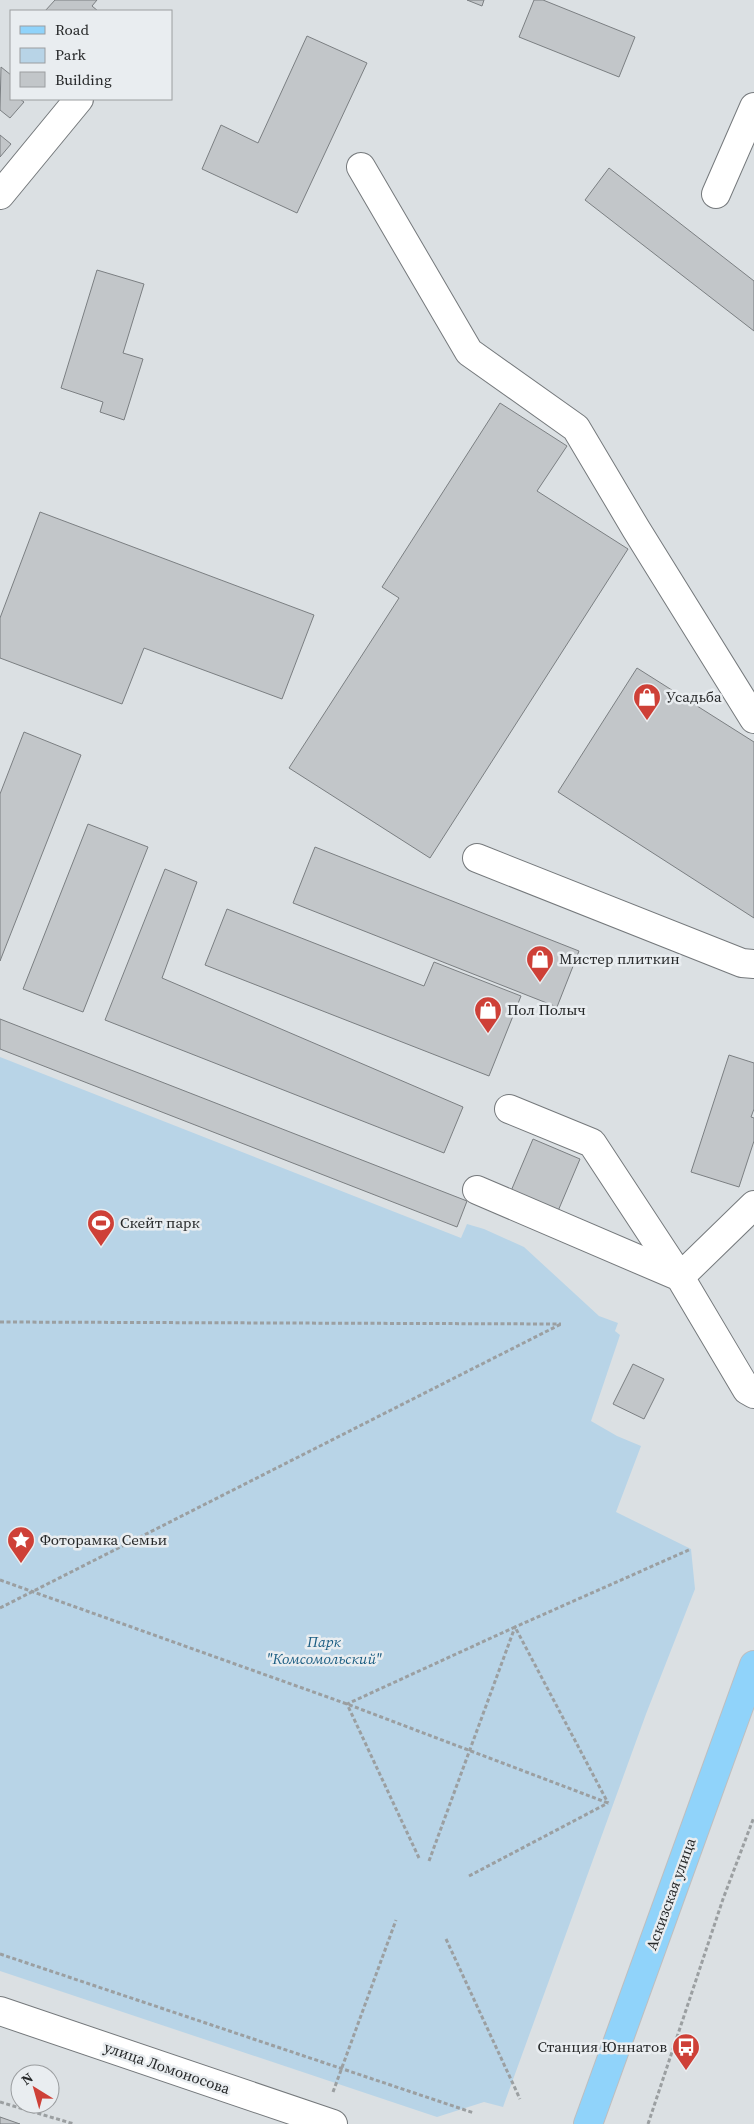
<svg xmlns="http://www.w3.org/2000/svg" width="754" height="2124" viewBox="0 0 754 2124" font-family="'Source Serif 4',serif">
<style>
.green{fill:#b8d4e7}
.building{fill:#c2c6c9;stroke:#7b7f82}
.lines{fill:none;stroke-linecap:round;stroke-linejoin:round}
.minor-casing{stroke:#75797c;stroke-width:30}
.major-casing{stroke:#bebebf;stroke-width:30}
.path{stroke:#9b9fa1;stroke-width:3;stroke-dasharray:4 2.5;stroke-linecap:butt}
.minor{stroke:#fff;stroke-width:28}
.major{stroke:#90d3fa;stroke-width:28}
.labels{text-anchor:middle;stroke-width:5;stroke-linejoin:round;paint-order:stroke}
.poi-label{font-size:15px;fill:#262829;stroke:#e9edf0;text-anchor:start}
.park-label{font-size:15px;font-style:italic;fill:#1b5d82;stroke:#e9edf0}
.street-label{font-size:15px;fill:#262829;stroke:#e9edf0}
</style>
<rect width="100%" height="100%" fill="#dbe0e3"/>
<!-- green -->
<path class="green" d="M0,1057L461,1238L467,1224L484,1229L524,1247L599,1316L618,1323L615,1331L620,1335L591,1421L617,1436L641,1446L616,1512L691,1549L695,1589L646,1714L503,2107L484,2102L437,2117L0,1971Z"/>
<!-- building -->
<g class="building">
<path d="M55,0H97L92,6L98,11H45Z"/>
<path d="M467,0H484L482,6Z"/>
<path d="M534,0H543L635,37L619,77L519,37Z"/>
<path d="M307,36L367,63L297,213L202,169L221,125L258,143Z"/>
<path d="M1,67L11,75V99H20L24,102L10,118L0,110Z"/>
<path d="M0,135L11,144L0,157Z"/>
<path d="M609,168L754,281V331L585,200Z"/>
<path d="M97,270L144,284L123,353L143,359L124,420L100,412L103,402L61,388Z"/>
<path d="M500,403L567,446L537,491L628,549L430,858L289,768L399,598L382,587Z"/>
<path d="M40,512L314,615L282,699L144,648L122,704L0,658V618Z"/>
<path d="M637,668L754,742V918L558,792Z"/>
<path d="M24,732L81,755L0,961V794Z"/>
<path d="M88,824L148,847L83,1012L23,989Z"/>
<path d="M315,847L579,951L557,1007L293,903Z"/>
<path d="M165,869L197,882L162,978L463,1107L444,1153L105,1020Z"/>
<path d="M227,909L424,986L434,962L521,996L489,1076L205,965Z"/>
<path d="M0,1019L467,1201L457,1227L0,1049Z"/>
<path d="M729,1055L754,1063V1109L751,1117L754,1118V1141L739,1187L691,1172Z"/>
<path d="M533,1139L580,1159L558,1211L511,1191Z"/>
<path d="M633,1364L664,1379L644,1419L613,1404Z"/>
<path d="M0,2117L20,2124H0Z"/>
</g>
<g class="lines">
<!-- minor casing -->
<g class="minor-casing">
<g id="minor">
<path d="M361,167L469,352L576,428L636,529L754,719"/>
<path d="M716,194L754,107"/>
<path d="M0,195L79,99"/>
<path d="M477,858L742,963L754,964"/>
<path d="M509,1109L592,1143L680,1277L754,1205"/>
<path d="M477,1190L680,1277L747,1390L754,1394"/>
<path d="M0,2011L333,2124"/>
</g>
</g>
<!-- major casing -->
<g class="major-casing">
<path id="major" d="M588,2124L754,1665"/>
</g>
<!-- path -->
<g class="path">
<path d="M0,1322L561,1324"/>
<path d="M0,1580L347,1704L608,1803"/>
<path d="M0,1608L561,1324"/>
<path d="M419,1858L347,1704L515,1627L608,1803"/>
<path d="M429,1861L515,1627L691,1549"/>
<path d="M469,1876L608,1803"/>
<path d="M446,1939L520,2099"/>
<path d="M0,1954L474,2113"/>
<path d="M333,2092L396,1920"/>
<path d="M0,2102L74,2124"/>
<path d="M648,2124L723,1899L754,1817"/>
</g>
<!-- minor -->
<use href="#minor" class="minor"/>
<!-- major -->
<use href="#major" class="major"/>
</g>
<!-- icons -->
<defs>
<g id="shop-pin" transform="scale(1.4375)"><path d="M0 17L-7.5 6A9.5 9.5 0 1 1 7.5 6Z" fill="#ce4037" stroke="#e9edf0"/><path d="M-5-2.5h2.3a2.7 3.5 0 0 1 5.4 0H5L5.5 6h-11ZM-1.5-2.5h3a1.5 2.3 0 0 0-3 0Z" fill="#fff"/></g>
<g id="stadium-pin" transform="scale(1.4375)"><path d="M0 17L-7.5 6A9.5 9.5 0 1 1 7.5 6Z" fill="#ce4037" stroke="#e9edf0"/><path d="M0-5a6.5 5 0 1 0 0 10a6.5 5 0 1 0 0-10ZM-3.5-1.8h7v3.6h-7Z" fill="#fff"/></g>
<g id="sight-pin" transform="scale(1.4375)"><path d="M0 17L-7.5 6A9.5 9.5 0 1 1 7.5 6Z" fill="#ce4037" stroke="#e9edf0"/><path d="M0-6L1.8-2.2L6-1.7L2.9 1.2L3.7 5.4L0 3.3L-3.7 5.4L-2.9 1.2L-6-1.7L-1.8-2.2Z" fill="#fff"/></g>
<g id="bus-pin" transform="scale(1.4375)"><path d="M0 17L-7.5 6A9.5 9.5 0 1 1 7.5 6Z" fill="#ce4037" stroke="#e9edf0"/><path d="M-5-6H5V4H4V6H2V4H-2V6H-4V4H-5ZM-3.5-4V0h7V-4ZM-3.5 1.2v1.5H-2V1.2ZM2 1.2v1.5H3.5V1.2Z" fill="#fff"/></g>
</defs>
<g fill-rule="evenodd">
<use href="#shop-pin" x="647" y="697"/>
<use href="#shop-pin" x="540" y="959"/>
<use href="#shop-pin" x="488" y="1010"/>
<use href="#stadium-pin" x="101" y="1223"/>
<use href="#sight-pin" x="21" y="1540"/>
<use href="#bus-pin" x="686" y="2047"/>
</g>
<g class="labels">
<!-- poi labels -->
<g class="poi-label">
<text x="666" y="702">Усадьба</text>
<text x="559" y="964">Мистер плиткин</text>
<text x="507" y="1015">Пол Полыч</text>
<text x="120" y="1228">Скейт парк</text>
<text x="40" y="1545">Фоторамка Семьи</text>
<text x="667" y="2052" text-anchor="end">Станция Юннатов</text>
</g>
<!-- park labels -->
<g class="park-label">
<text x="324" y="1647">Парк<tspan x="324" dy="17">"Комсомольский"</tspan></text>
</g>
<!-- street labels -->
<g class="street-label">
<text transform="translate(671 1894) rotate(-70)" y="5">Аскизская улица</text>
<text transform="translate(167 2068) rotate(19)" y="5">улица Ломоносова</text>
</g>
</g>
<!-- legend -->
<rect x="10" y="10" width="162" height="90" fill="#e9edf0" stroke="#9b9ea0"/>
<rect x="20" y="26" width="25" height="8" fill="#90d3fa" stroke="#9b9ea0"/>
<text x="55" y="35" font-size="15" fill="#262829">Road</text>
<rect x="20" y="48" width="25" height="15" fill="#b8d4e7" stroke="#9b9ea0"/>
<text x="55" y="60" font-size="15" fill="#262829">Park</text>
<rect x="20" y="72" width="25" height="15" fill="#c2c6c9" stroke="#9b9ea0"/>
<text x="55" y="85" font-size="15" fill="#262829">Building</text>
<!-- north arrow -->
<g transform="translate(35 2089) rotate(323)"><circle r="24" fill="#e9edf0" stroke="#9b9ea0"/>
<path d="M0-4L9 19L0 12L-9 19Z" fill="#ce4037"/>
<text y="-8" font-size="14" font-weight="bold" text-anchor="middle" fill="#262829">N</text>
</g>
</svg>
